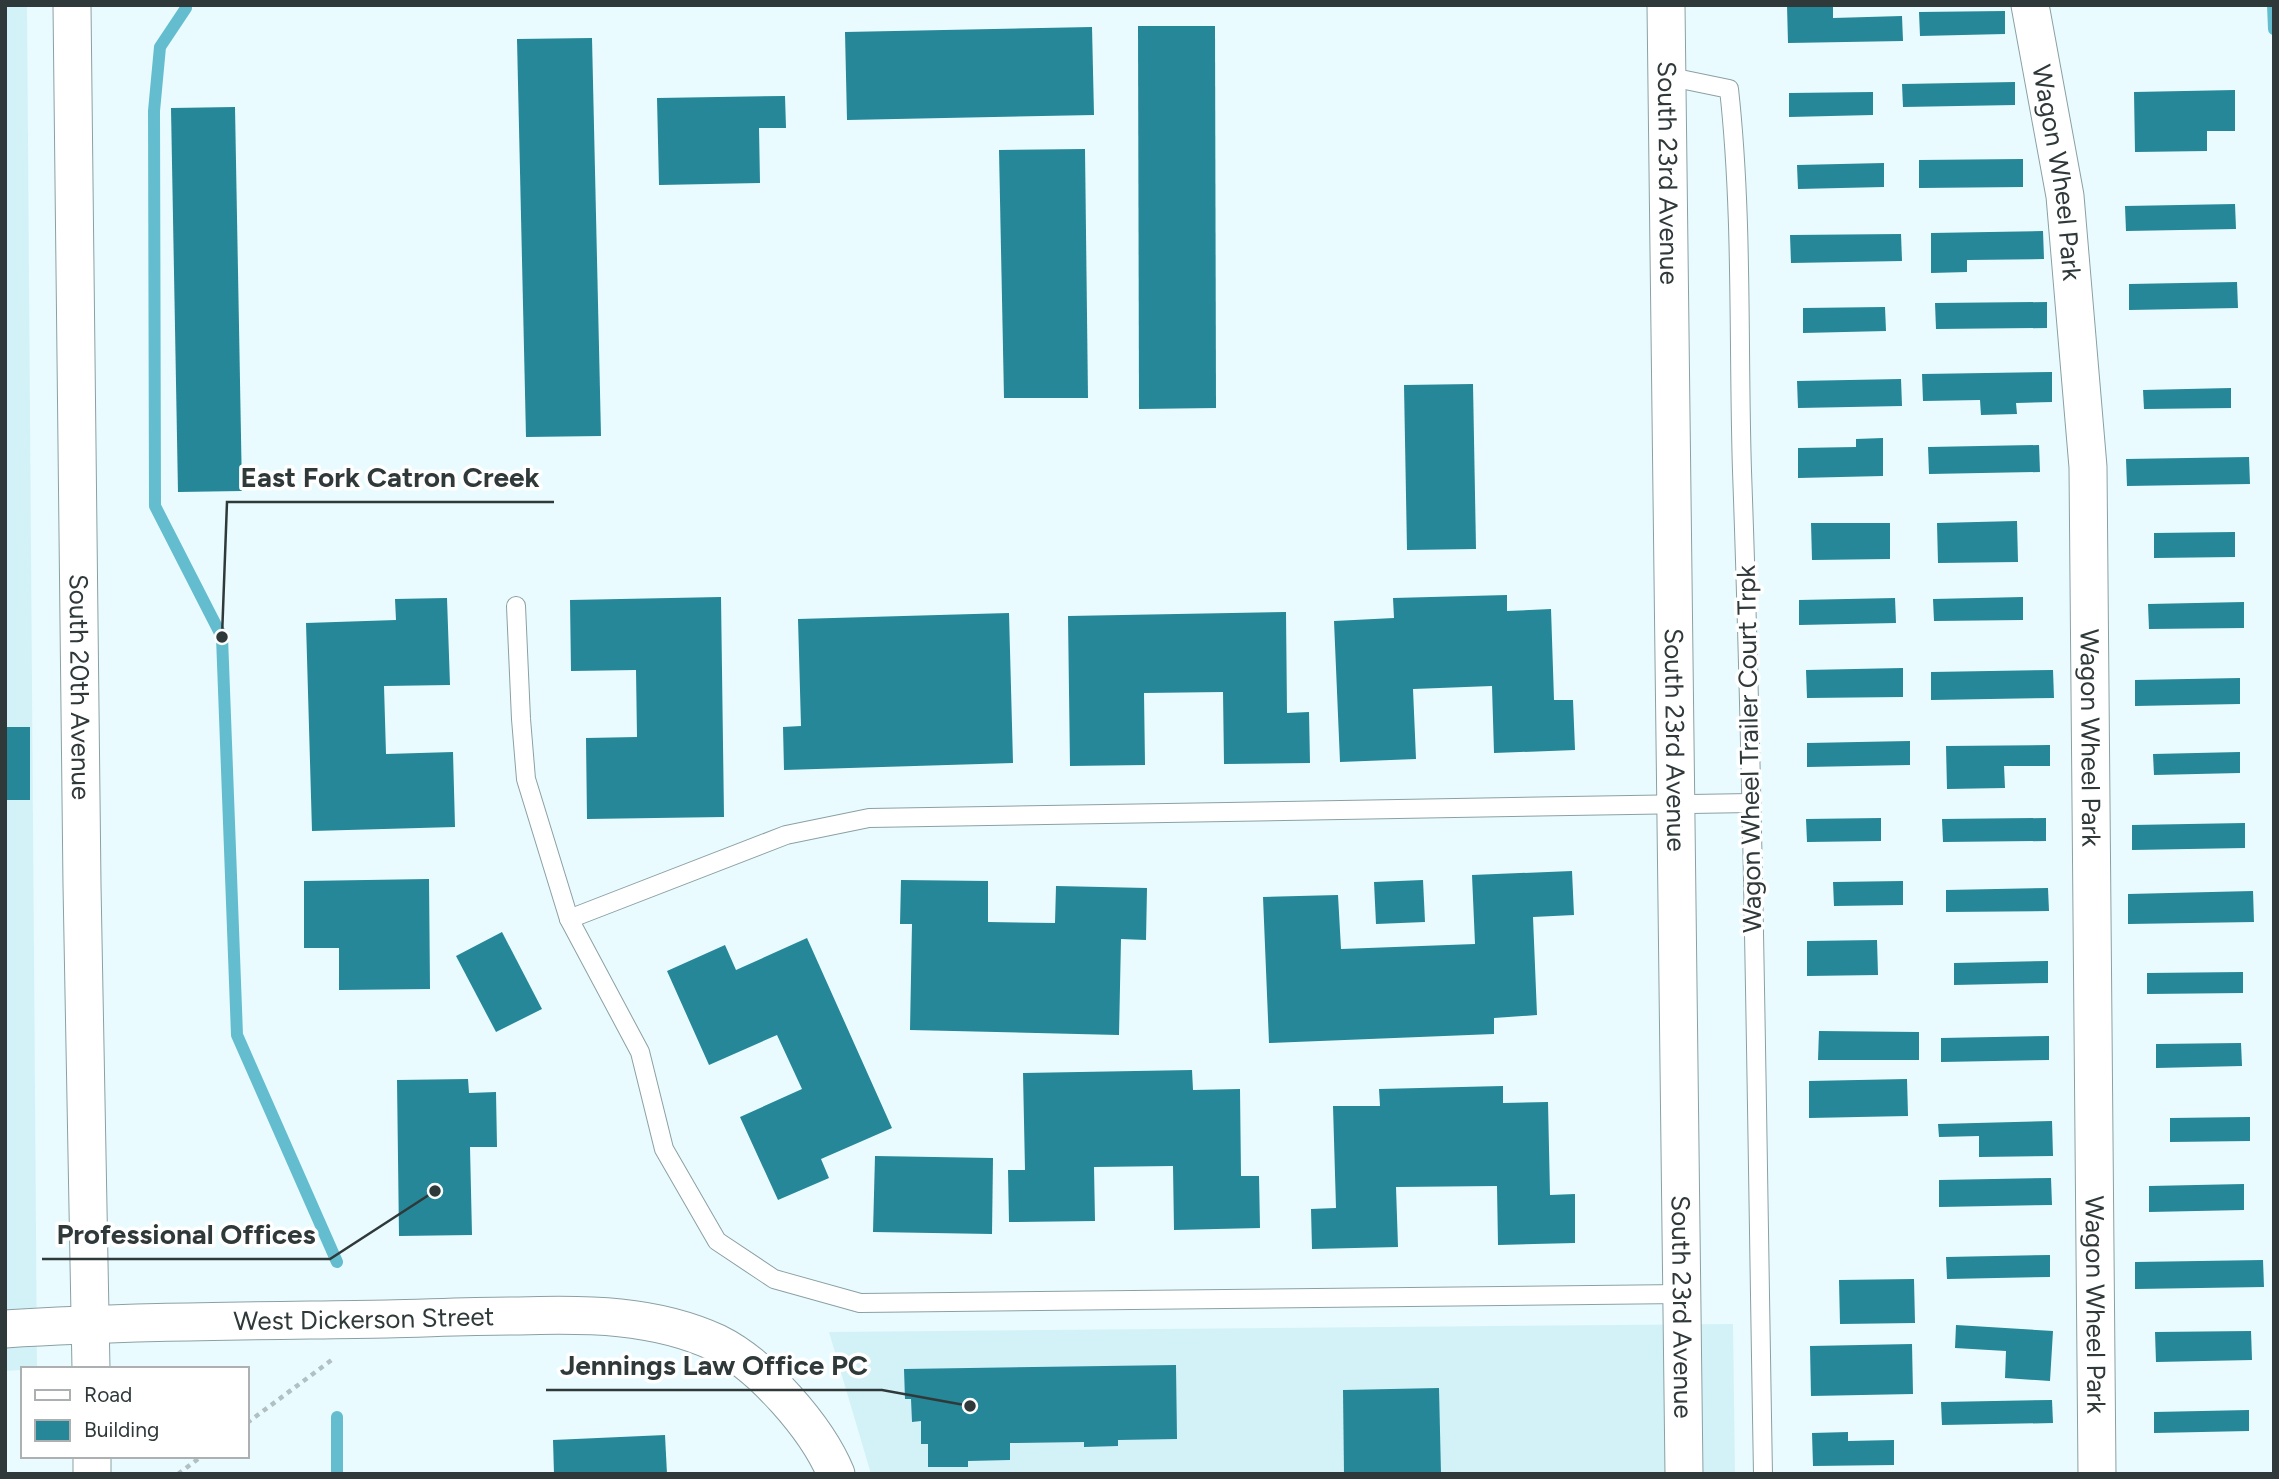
<svg xmlns="http://www.w3.org/2000/svg" width="2279" height="1479" viewBox="0 0 2279 1479" font-family="Figtree,sans-serif">
<style>
.built{fill:#d2f2f8}
.lines{fill:none;stroke-linecap:round;stroke-linejoin:round}
.stream{stroke:#63bdce;stroke-width:12}
.building{fill:#258798}
.lane-casing{stroke:#8ba0a4;stroke-width:20}
.street-casing{stroke:#8ba0a4;stroke-width:39}
.path{stroke:#b1c0c3;stroke-width:4.5;stroke-dasharray:5 5;stroke-linecap:butt}
.lane{stroke:#fff;stroke-width:18}
.street{stroke:#fff;stroke-width:37}
.labels{text-anchor:middle;stroke-width:7;stroke-linejoin:round;paint-order:stroke}
.street-label{font-size:26px;fill:#30393a;stroke:#fff}
.leader{fill:none;stroke:#30393a;stroke-width:2.5}
.callout-dot{fill:#30393a;stroke:#fff;stroke-width:2.5}
.callout-label{font-size:28px;text-anchor:middle;font-weight:bold;fill:#30393a;stroke:#fff;stroke-width:7;stroke-linejoin:round;paint-order:stroke}
</style>
<rect width="100%" height="100%" fill="#e9fbfe"/>
<!-- built -->
<g class="built">
<path d="M5,5H27L37,1369L5,1371Z"/>
<path d="M1733,1324L1735,1474H871L829,1332Z"/>
</g>
<g class="lines">
<!-- stream -->
<g class="stream">
<path d="M2273,5L2274,29"/>
<path d="M186,8L160,47L154,111L155,506L222,637L237,1035L337,1262"/>
<path d="M337,1417V1474"/>
</g>
</g>
<!-- building -->
<g class="building">
<path d="M1787,5H1833V18L1902,16L1903,41L1788,43Z"/>
<path d="M2005,11V34L1920,36L1919,12Z"/>
<path d="M1138,26H1215L1216,408L1139,409Z"/>
<path d="M1092,27L1094,115L847,120L845,32Z"/>
<path d="M592,38L601,436L526,437L517,39Z"/>
<path d="M2015,82V105L1903,107L1902,84Z"/>
<path d="M2235,90V131H2207V151L2135,152L2134,92Z"/>
<path d="M1873,92V115L1789,117V93Z"/>
<path d="M785,96L786,128H759L760,183L659,185L657,98Z"/>
<path d="M235,107L242,491L178,492L171,108Z"/>
<path d="M1085,149L1088,398H1004L999,150Z"/>
<path d="M2023,159V187L1919,188V160Z"/>
<path d="M1884,163V187L1798,189L1797,165Z"/>
<path d="M2235,204L2236,229L2126,231L2125,206Z"/>
<path d="M2043,231L2044,259L1967,260V272L1931,273V233Z"/>
<path d="M1901,234L1902,261L1791,263L1790,235Z"/>
<path d="M2237,282L2238,308L2129,310V284Z"/>
<path d="M2047,302V328L1936,329L1935,303Z"/>
<path d="M1885,307L1886,331L1803,333V308Z"/>
<path d="M2052,372V402L2016,403L2017,414L1981,415L1980,400L1923,401L1922,374Z"/>
<path d="M1901,379L1902,406L1798,408L1797,381Z"/>
<path d="M1473,384L1476,549L1407,550L1404,385Z"/>
<path d="M2231,388V408L2144,409L2143,390Z"/>
<path d="M1883,438V476L1798,478V448L1856,447V439Z"/>
<path d="M2039,445L2040,472L1929,474L1928,447Z"/>
<path d="M2249,457L2250,484L2127,486L2126,459Z"/>
<path d="M2017,521L2018,562L1938,563L1937,523Z"/>
<path d="M1811,523H1890V559L1812,560Z"/>
<path d="M2235,532V557L2154,558V533Z"/>
<path d="M1507,595V611L1551,609L1554,700H1573L1575,750L1494,753L1492,686L1413,689L1416,759L1340,762L1334,621L1394,618L1393,598Z"/>
<path d="M721,597L724,817L587,819L586,738L637,737L636,670L571,671L570,600Z"/>
<path d="M2023,597V620L1934,621L1933,599Z"/>
<path d="M447,598L450,685L384,686L386,754L453,752L455,827L312,831L306,623L396,620L395,599Z"/>
<path d="M1895,598L1896,623L1799,625V600Z"/>
<path d="M2244,602V628L2149,629L2148,604Z"/>
<path d="M1286,612L1287,713L1309,712L1310,763L1224,764L1223,692L1144,693L1145,765L1070,766L1068,616Z"/>
<path d="M1009,613L1013,763L784,770L783,727L801,726L798,619Z"/>
<path d="M1903,668V697L1807,698L1806,670Z"/>
<path d="M2053,670L2054,698L1931,700V672Z"/>
<path d="M2240,678V704L2135,706V680Z"/>
<rect x="5" y="727" width="25" height="73"/>
<path d="M1910,741V765L1807,767V743Z"/>
<path d="M2050,745V766H2004L2005,788L1947,789L1946,746Z"/>
<path d="M2240,752V773L2154,775L2153,754Z"/>
<path d="M1881,818V841L1807,842L1806,819Z"/>
<path d="M2046,818V841L1943,842L1942,819Z"/>
<path d="M2245,823V848L2132,850V825Z"/>
<path d="M1572,871L1574,915L1533,917L1537,1015L1494,1018V1034L1269,1043L1263,897L1338,895L1341,949L1475,944L1472,875Z"/>
<path d="M429,879L430,989L339,990V948H304V881Z"/>
<path d="M901,880L988,881V922L1055,923L1056,886L1147,888L1146,940L1121,939L1119,1035L910,1030L912,924H900Z"/>
<path d="M1423,880L1425,922L1376,924L1374,882Z"/>
<path d="M1903,881V905L1834,906L1833,882Z"/>
<path d="M2048,888L2049,911L1946,912V890Z"/>
<path d="M2253,891L2254,922L2128,924V894Z"/>
<path d="M502,932L542,1009L496,1032L456,956Z"/>
<path d="M807,938L892,1128L821,1159L829,1178L778,1200L740,1117L802,1089L777,1035L709,1065L667,971L725,945L736,970Z"/>
<path d="M1877,940L1878,975L1807,976V941Z"/>
<path d="M2048,961V983L1954,985V963Z"/>
<path d="M2243,972V993L2147,994V973Z"/>
<path d="M1819,1031L1919,1032V1060H1818Z"/>
<path d="M2049,1036V1060L1941,1062V1038Z"/>
<path d="M2241,1043L2242,1066L2156,1068V1044Z"/>
<path d="M1192,1070L1193,1090L1240,1089L1241,1176H1259L1260,1228L1174,1230L1173,1166L1094,1167L1095,1221L1009,1222L1008,1170H1025L1023,1073Z"/>
<path d="M468,1079L469,1093L496,1092L497,1147H470L472,1235L399,1236L397,1080Z"/>
<path d="M1907,1079L1908,1116L1809,1118V1081Z"/>
<path d="M1503,1086V1103L1548,1102L1550,1195L1575,1194V1243L1498,1245L1497,1186L1396,1187L1398,1247L1312,1249L1311,1209L1336,1208L1333,1106H1380L1379,1089Z"/>
<path d="M2250,1117V1141L2170,1142V1118Z"/>
<path d="M2052,1121L2053,1156L1979,1157V1136L1939,1137L1938,1124Z"/>
<path d="M875,1156L993,1158L992,1234L873,1232Z"/>
<path d="M2051,1178L2052,1205L1939,1207V1180Z"/>
<path d="M2244,1184V1210L2149,1212V1186Z"/>
<path d="M2050,1255V1277L1947,1279L1946,1257Z"/>
<path d="M2263,1260L2264,1287L2135,1289V1262Z"/>
<path d="M1914,1279L1915,1323L1840,1324L1839,1280Z"/>
<path d="M1956,1325L2053,1331L2050,1381L2005,1378L2006,1351L1955,1348Z"/>
<path d="M2251,1331L2252,1360L2156,1362L2155,1332Z"/>
<path d="M1912,1344L1913,1394L1811,1396L1810,1346Z"/>
<path d="M1176,1365L1177,1439L1118,1440V1446L1084,1447V1442L1010,1443V1460L968,1461V1467H928V1444H921V1421L912,1422L911,1399H905L904,1369Z"/>
<path d="M1439,1388L1441,1474H1344L1343,1390Z"/>
<path d="M2052,1400L2053,1423L1942,1425L1941,1402Z"/>
<path d="M2249,1410V1431L2154,1433V1412Z"/>
<path d="M1848,1432V1441L1894,1440V1465L1813,1466L1812,1433Z"/>
<path d="M665,1435L667,1474H554L553,1440Z"/>
</g>
<g class="lines">
<!-- lane casing -->
<g class="lane-casing">
<g id="lane">
<path d="M1666,76L1729,89C1743,216 1738,344 1742,471C1754,805 1757,1140 1763,1474"/>
<path d="M516,606L521,719L526,779L569,919L640,1052L664,1149L717,1241L774,1279L860,1303L1682,1294"/>
<path d="M569,919L786,835L869,818L1751,803"/>
</g>
</g>
<!-- street casing -->
<g class="street-casing">
<g id="street">
<path id="s1" d="M72,5L82,885L91,1369"/>
<path id="s2" d="M1666,5L1684,1474"/>
<path id="s3" d="M2030,5L2065,196L2088,467L2097,1474"/>
<path id="s4" d="M5,1329C132,1321 260,1321 387,1319C431,1318 475,1316 519,1316C587,1314 654,1314 717,1343C762,1365 817,1428 836,1474"/>
<path d="M92,1456V1474"/>
</g>
</g>
<!-- path -->
<g class="path">
<path d="M247,1423L333,1359"/>
<path d="M178,1474L202,1456"/>
</g>
<!-- lane -->
<use href="#lane" class="lane"/>
<!-- street -->
<use href="#street" class="street"/>
</g>
<g class="labels">
<!-- street labels -->
<g class="street-label">
<text dy="9" stroke="none"><textPath href="#s3" startOffset="170">Wagon Wheel Park</textPath></text>
<text dy="9" stroke="none"><textPath href="#s2" startOffset="168">South 23rd Avenue</textPath></text>
<text dy="9" stroke="none"><textPath href="#s1" startOffset="682">South 20th Avenue</textPath></text>
<text dy="9" stroke="none"><textPath href="#s3" startOffset="737">Wagon Wheel Park</textPath></text>
<text dy="9" stroke="none"><textPath href="#s2" startOffset="735">South 23rd Avenue</textPath></text>
<text transform="translate(1749 749) rotate(-91)" y="9">Wagon Wheel Trailer Court Trpk</text>
<text dy="9" stroke="none"><textPath href="#s3" startOffset="1304">Wagon Wheel Park</textPath></text>
<text dy="9" stroke="none"><textPath href="#s2" startOffset="1302">South 23rd Avenue</textPath></text>
<text dy="9" stroke="none"><textPath href="#s4" startOffset="359">West Dickerson Street</textPath></text>
</g>
</g>
<!-- callouts -->
<path class="leader" d="M222 637L227 502H554M435 1191L330 1259H42M970 1406L882 1390H546"/>
<g class="callout-dot">
<circle cx="222" cy="637" r="7"/>
<circle cx="435" cy="1191" r="7"/>
<circle cx="970" cy="1406" r="7"/>
</g>
<g class="callout-label">
<text x="390" y="487">East Fork Catron Creek</text>
<text x="186" y="1244">Professional Offices</text>
<text x="714" y="1375">Jennings Law Office PC</text>
</g>
<!-- border -->
<rect width="2279" height="1479" fill="none" stroke="#30393a" stroke-width="14"/>
<!-- legend -->
<rect x="21" y="1367" width="228" height="91" fill="#ffffff" stroke="#acb0b0" stroke-width="2"/>
<rect x="35" y="1390" width="35" height="10" fill="#ffffff" stroke="#acb0b0" stroke-width="2"/>
<text x="84" y="1402" font-size="21" fill="#30393a">Road</text>
<rect x="35" y="1420" width="35" height="21" fill="#258798" stroke="#acb0b0" stroke-width="2"/>
<text x="84" y="1437" font-size="21" fill="#30393a">Building</text>
</svg>
